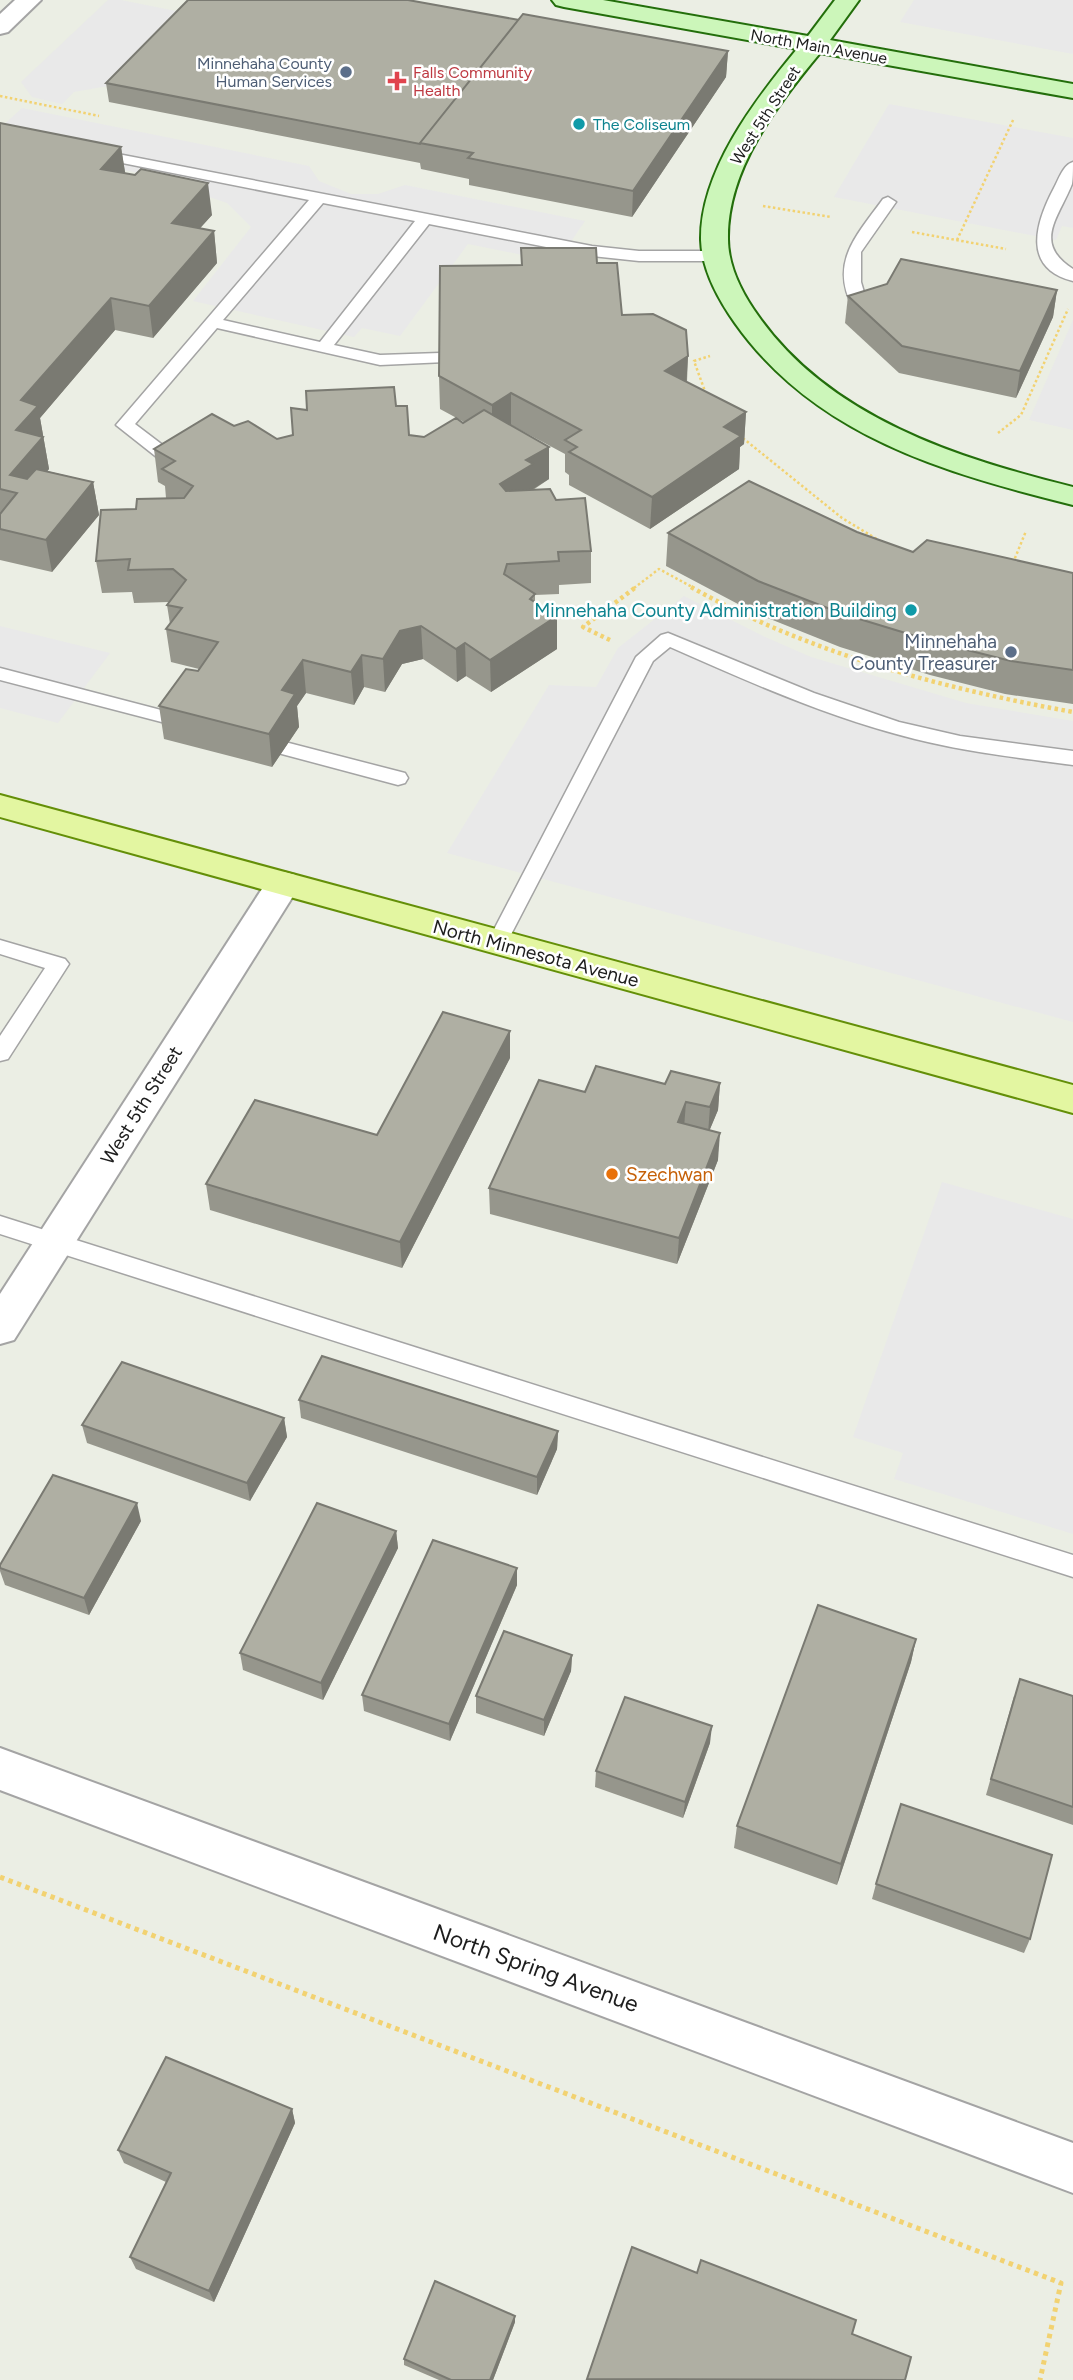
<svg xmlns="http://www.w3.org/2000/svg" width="1073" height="2380" viewBox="0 0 1073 2380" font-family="Figtree,sans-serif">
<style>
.parking{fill:#e9e9e9}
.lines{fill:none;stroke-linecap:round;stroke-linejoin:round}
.lane-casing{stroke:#a4a4a4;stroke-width:3}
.street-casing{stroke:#a4a4a4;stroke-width:4}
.secondary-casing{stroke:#236e0b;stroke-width:4}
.primary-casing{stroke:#648f08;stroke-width:4}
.path-far2{stroke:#f2d271;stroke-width:2.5;stroke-dasharray:2.5 2.5;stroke-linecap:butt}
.path-far1{stroke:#f2d271;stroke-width:4.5;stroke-dasharray:3.5 3.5;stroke-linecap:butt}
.path{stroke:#f2d271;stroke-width:5;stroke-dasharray:4.5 4.5;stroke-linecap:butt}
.lane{fill:#fff;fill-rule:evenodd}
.street{fill:#fff;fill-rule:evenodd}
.secondary{fill:#ccf6ba;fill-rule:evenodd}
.primary{fill:#e3f6a1;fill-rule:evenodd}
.wall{fill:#96968c}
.shaded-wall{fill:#7a7a72}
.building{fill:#afafa3;stroke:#7a7a72;stroke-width:2}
.service-dot{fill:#5c6f8a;stroke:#fff;stroke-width:2.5}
.health-dot{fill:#e0444e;stroke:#fff;stroke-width:2.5}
.culture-dot{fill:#0f9aa8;stroke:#fff;stroke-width:2.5}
.food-dot{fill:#e8710a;stroke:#fff;stroke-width:2.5}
.labels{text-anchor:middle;stroke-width:5;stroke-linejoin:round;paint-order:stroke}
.far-street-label{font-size:16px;fill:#1d1d1d;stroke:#fff}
.far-service-label{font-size:16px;fill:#4e5e75;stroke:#fff;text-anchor:end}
.far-health-label{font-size:16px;fill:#be3a42;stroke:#fff;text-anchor:start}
.far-culture-label{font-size:16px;fill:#0d838f;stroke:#fff;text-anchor:start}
.culture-label{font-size:19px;fill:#0d838f;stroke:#fff;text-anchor:end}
.service-label{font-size:19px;fill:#4e5e75;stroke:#fff;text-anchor:end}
.street-label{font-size:19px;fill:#1d1d1d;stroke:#fff}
.food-label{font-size:19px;fill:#c56008;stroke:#fff;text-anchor:start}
.near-street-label{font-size:23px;fill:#1d1d1d;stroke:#fff}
</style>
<rect width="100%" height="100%" fill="#ebeee4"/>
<!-- parking -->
<g class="parking">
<path d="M108,0H121L181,12L108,86L74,92L62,104L32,97L21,82Z"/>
<path d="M914,0H1073V54L900,22Z"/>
<path d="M889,104L1073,138V228L1062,226L1056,240L834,197Z"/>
<path d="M22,108L309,166L319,181L351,194H378L405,185L585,221L557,262L468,244L400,336L362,328L354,337L193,301L251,227L227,203L138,173L0,144V128Z"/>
<path d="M1073,320V430L1029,420Z"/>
<path d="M684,596L763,636L811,657L966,703L1073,721V1022L447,853L549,685L596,687L618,648Z"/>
<path d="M0,626L110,653L58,723L0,708Z"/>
<path d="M942,1182L1073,1219V1534L894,1479L903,1453L853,1437Z"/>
</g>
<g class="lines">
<!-- lane casing -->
<g class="lane-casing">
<g id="lane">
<path d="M92,149L592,246L639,251H717L725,256L717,261H639L592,256L429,224L334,345L380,355L440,353L446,354L448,358L446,362L380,365L217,328L135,424L185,462L188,466L185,470H173L116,425L309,200L87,156L85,153L87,150ZM323,203L415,221L320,342L223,320Z"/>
<path d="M1073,162C1073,169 1073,178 1072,184C1059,217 1032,243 1073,269V281C1021,268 1036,222 1054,188C1059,179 1063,165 1073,162Z"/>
<path d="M888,197L896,202L861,252V282L868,306L866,309H854C828,263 857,235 883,199Z"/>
<path d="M668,633L814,693L899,722L960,736L1073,751V765C1020,758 967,752 915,739C830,718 749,682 670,647L653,661L504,948L497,950L490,948L487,943L636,657L661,635Z"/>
<path d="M0,668L184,716L187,720L184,724L177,726L0,680Z"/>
<path d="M285,742L405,773L408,778L405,783L398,785L278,753L275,748L278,743Z"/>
<path d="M0,940L65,959L69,964L8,1059L0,1061V1036L45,968L0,954Z"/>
<path d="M0,1216L1073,1555V1577L0,1234Z"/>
</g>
</g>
<!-- street casing -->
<g class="street-casing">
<g id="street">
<path d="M15,0H41L8,32L0,34V14Z"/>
<path d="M283,872L295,875L300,884L295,893L14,1340L0,1344V1294L271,875Z"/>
<path d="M0,1748L1073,2143V2193L0,1790Z"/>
</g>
</g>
<!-- secondary casing -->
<g class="secondary-casing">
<path id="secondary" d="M552,0H603L808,36L835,0H859L830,40L1073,84V98L820,53C777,105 727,169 728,239C728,267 743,295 759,317C831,418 957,458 1073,487V505C945,473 815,436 735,323C718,299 702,270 701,240C700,171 755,100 797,49L564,7L556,5Z"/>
</g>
<!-- primary casing -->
<g class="primary-casing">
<path id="primary" d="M0,795L1073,1085V1113L0,817Z"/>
</g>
<!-- path-far2 -->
<g class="path-far2">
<path d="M0,96L99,116"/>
<path d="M763,206L831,217"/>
<path d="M912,232L1006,249"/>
<path d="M957,240L1014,118"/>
<path d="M706,394L694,361L710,356"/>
<path d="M998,433L1021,415L1068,309"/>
<path d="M739,435L842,518L880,541"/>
<path d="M1013,563L1026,531"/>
<path d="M634,588L659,569L694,588"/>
</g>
<!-- path-far1 -->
<g class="path-far1">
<path d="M691,587C808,653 941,688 1073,712"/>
<path d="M610,640L583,627L636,587"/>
</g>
<!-- path -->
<path class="path" d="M0,1877L1061,2283L1040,2380"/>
<!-- lane -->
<use href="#lane" class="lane"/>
<!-- street -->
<use href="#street" class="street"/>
<!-- secondary -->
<use href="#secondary" class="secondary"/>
<!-- primary -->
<use href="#primary" class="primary"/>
</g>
<!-- wall -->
<g class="wall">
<path d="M519,20L728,51L726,77L632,217L469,185V179L421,169L420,163L109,102L106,83Z"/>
<path d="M0,123L121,147L125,173L212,215L199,229L214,231L217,263L153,338L115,330L40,418L49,469L47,471L93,482L99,515L52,572L0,560Z"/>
<path d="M521,248L597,263L622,315L688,356L687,382L746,412L744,444L740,447L739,469L650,529L569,485V475L565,472V454L511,425L549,479L533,490L556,500L591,551V583L559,585V594L535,595V602L557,649L491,692L466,676L457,682L423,659L402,664L385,692L364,687L354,705L306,693L297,706L299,727L272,767L164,739L159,706L199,669L171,662L166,629L170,624L167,605L169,602L134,603L132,592L102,593L96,561L166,498L165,486L158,482L154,449L234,426L277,439L293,435L307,410L396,406L409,435L424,437L463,423L464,422L440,409L439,376L521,265Z"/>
<path d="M1057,290L1053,317L1016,398L899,373L845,323L848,296Z"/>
<path d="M857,532L913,552L1073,573V704L1005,694L930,675L840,647L755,613L666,566L668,533Z"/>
<path d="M510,1058L402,1268L210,1210L206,1184L377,1135Z"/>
<path d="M720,1083L718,1110L709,1131L718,1160L677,1264L490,1214L489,1188L665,1084Z"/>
<path d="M299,1400L558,1431L557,1449L537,1495L301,1418Z"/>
<path d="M284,1418L287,1437L250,1501L87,1443L82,1425Z"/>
<path d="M141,1521L89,1615L5,1585L0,1571V1565Z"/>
<path d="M396,1531L398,1548L323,1700L243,1670L240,1653Z"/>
<path d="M517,1568V1585L450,1741L364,1711L362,1695Z"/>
<path d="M916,1639L911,1662L837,1885L734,1848L737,1826Z"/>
<path d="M572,1655L571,1671L544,1736L476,1713V1696Z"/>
<path d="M1014,1696H1073V1825L986,1795Z"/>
<path d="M710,1743L683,1818L595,1787L596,1771Z"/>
<path d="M876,1884L1030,1939L1024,1953L872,1899Z"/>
<path d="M292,2109L295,2123L214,2302L136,2269L130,2257L166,2182L124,2163L118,2150Z"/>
<path d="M515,2316V2322L493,2380H439L404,2365V2359Z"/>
</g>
<!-- shaded-wall -->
<g class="shaded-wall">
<path d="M728,51L726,77L632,217L633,191Z"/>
<path d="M121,147L126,178L101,169Z"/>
<path d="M208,183L212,215L176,255L172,223Z"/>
<path d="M214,231L217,263L153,338L149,306Z"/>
<path d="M1057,290L1053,317L1016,398L1020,371Z"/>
<path d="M111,298L115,330L40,418L49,469L20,505L17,493L10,475L21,400Z"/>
<path d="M688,356L686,389L665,371Z"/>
<path d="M511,393V425L492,437V405Z"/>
<path d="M746,412L744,444L740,447L739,469L650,529L652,497L724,427Z"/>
<path d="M549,447V479L533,489V496L500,517V484L526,460Z"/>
<path d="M93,482L99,515L52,572L46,540Z"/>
<path d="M557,616V649L491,692L490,660Z"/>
<path d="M421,626L423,659L402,664L385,692L383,659L400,631Z"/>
<path d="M465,643L466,676L457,682L456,649Z"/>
<path d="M362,655L364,687L354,705L351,672Z"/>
<path d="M303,660L306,693L297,706L299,727L272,767L269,734L282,690Z"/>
<path d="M510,1031V1058L402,1268L400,1242Z"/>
<path d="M720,1083L718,1110L708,1134L710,1107Z"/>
<path d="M686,1102L684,1128L678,1122Z"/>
<path d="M720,1133L718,1160L677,1264L679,1238Z"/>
<path d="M284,1418L287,1437L250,1501L247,1483Z"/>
<path d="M558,1431L557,1449L537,1495V1477Z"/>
<path d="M137,1503L141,1521L89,1615L84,1598Z"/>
<path d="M396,1531L398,1548L323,1700L321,1683Z"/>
<path d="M517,1568V1585L450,1741L449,1724Z"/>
<path d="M916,1639L911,1662L837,1885L841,1864Z"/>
<path d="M572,1655L571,1671L544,1736V1720Z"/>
<path d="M712,1726L710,1743L683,1818L685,1802Z"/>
<path d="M292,2109L295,2123L214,2302L209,2291Z"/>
<path d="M515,2316V2322L493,2380H490Z"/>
</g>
<!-- building -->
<g class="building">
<path d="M188,0H408L519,20L420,144L106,83Z"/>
<path d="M523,14L728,51L633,191L468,158L473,153L420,143Z"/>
<path d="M0,123L121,147L101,169L135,175L141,169L208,183L172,223L214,231L149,306L111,298L21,400L38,406L16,430L43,437L10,475L27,479L36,469L93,482L46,540L0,529V514L17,493L0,489Z"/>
<path d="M521,248H596L597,263H617L622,315L653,314L686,330L688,356L665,371L746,412L724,427L741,436L652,497L569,452L577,447L565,440L581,430L511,393L492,405L439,376L440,266L522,265Z"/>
<path d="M901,259L1057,290L1020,371L902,346L848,296L887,284Z"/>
<path d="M394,387L396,406H407L409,435L424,437L456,418L463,423L484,410L549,447L526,460L533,464L500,484L506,491L550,489L556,500L585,498L591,551L558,552L559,561L507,564L504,574L535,594L530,599L557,616L490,660L465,643L456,649L421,626L400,631L383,659L362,655L351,672L303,660L282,690L295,694L269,734L159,706L186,669L198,671L218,642L166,629L182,608L167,605L186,580L173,569L128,570L130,559L96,561L101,510L136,509L137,499L184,498L193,486L162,469L175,461L154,449L212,414L234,426L248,421L277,439L293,435L291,408L307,410L306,391Z"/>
<path d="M749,481L857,532L913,552L927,540L1073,573V670L1011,661L935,642L843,614L758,581L668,533Z"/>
<path d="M443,1012L510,1031L400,1242L206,1184L255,1100L377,1135Z"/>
<path d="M596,1066L665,1084L671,1071L720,1083L710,1107L686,1102L678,1122L720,1133L679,1238L489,1188L539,1080L585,1092Z"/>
<path d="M322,1356L558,1431L537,1477L299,1400Z"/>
<path d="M122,1362L284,1418L247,1483L82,1425Z"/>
<path d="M53,1475L137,1503L84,1598L0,1568V1565Z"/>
<path d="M317,1503L396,1531L321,1683L240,1653Z"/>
<path d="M433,1540L517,1568L449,1724L362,1695Z"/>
<path d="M818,1605L916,1639L841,1864L737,1826Z"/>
<path d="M504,1631L572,1655L544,1720L476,1696Z"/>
<path d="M1020,1679L1073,1696V1807L991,1779Z"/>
<path d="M625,1697L712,1726L685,1802L596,1771Z"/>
<path d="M901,1804L1052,1855L1030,1939L876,1884Z"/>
<path d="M166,2057L292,2109L209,2291L130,2257L171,2173L118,2150Z"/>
<path d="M632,2247L697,2273L701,2260L856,2320L852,2334L911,2357L905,2380L587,2379Z"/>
<path d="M435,2281L515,2316L490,2380H451L404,2359Z"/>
</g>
<!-- markers -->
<g class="service-dot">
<circle cx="346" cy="72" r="7"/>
<circle cx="1011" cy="652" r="7"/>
</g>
<path class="health-dot" d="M393.5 70.5h7v7h7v7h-7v7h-7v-7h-7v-7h7z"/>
<g class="culture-dot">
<circle cx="579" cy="124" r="7"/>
<circle cx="911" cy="610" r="7"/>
</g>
<circle class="food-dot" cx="612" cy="1174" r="7"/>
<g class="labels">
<!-- far-street labels -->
<g class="far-street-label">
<text transform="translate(819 46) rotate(10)" y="6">North Main Avenue</text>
<text transform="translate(765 115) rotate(-57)" y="6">West 5th Street</text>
</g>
<!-- far-service labels -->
<g class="far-service-label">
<text x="332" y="69">Minnehaha County<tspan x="332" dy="18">Human Services</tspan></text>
</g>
<!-- far-health labels -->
<g class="far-health-label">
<text x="413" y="78">Falls Community<tspan x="413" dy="18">Health</tspan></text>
</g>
<!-- far-culture labels -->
<g class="far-culture-label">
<text x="593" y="130">The Coliseum</text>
</g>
<!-- culture labels -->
<g class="culture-label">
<text x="897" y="617">Minnehaha County Administration Building</text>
</g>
<!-- service labels -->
<g class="service-label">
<text x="997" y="648">Minnehaha<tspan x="997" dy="22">County Treasurer</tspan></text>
</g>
<!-- street labels -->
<g class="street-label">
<text transform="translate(536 953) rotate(15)" y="7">North Minnesota Avenue</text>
<text transform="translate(141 1105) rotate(-58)" y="7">West 5th Street</text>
</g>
<!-- food labels -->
<g class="food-label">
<text x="626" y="1181">Szechwan</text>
</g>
<!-- near-street labels -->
<g class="near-street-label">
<text transform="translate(536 1968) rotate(20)" y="8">North Spring Avenue</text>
</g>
</g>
</svg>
